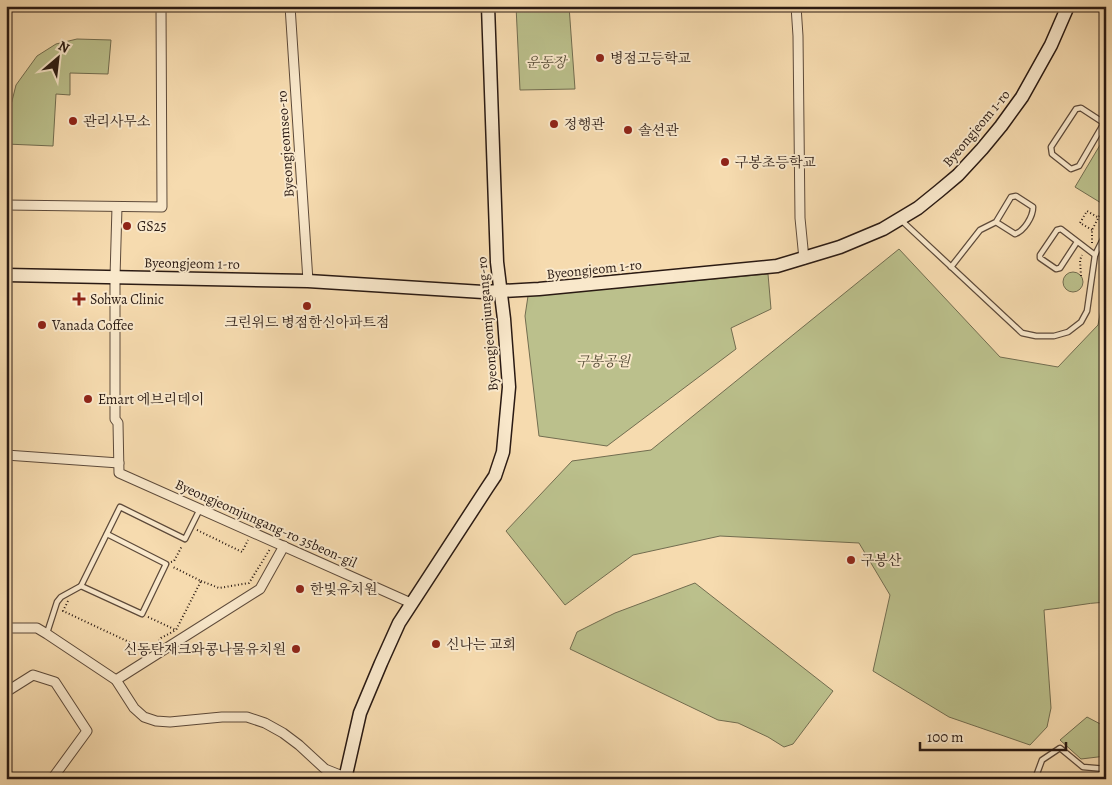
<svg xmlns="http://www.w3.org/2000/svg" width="1112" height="785" viewBox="0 0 1112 785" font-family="Alegreya,'Noto Serif KR',serif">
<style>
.green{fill:#bbc08c;stroke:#726d50}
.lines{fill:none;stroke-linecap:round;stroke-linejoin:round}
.lane-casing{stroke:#5d4a3a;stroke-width:7}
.street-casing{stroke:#5d4a3a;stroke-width:11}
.secondary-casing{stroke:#2a1a13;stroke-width:15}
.path{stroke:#2a1a13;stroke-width:2;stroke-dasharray:1 2.5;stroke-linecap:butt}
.lane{stroke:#f9e8cb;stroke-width:4.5}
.street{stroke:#f9e8cb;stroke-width:9}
.secondary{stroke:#f9e8cb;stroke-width:12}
.poi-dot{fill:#8f2418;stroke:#f9e8cb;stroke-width:2}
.labels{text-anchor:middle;stroke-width:4;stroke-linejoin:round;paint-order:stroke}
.poi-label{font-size:14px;fill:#2a1a13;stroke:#f9e8cb;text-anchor:start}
.park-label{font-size:14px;font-style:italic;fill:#564c37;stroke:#f9e8cb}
.street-label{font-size:14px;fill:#2a1a13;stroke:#f9e8cb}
</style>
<rect width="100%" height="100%" fill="#f6dbaf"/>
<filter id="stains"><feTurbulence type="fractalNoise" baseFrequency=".004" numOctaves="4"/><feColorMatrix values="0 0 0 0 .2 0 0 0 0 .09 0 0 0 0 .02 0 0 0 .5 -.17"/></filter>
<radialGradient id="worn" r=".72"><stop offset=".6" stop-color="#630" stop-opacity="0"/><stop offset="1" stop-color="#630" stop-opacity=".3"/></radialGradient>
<!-- green -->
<g class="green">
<path d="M516,6H569L575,89L520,90Z"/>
<path d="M77,39L111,40L108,74L70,73V95L56,94L53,146L6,144V109L11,105L16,85L37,56L56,44Z"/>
<path d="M1106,135V206L1075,187Z"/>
<path d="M899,249L1000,357L1058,367L1098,325L1106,283V602C1085,603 1065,608 1044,610L1051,708L1047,727L1030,745L949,717L873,671L890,595L859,543L720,536L633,555L565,605L506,531L572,461L651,450Z"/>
<circle cx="1073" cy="282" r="10"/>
<path d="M768,274L771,309L731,328L736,349L607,446L539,436L525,316L528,296Z"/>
<path d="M695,583L833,691L793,744L784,747L768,737L738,723L718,720L570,649L577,632L615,613Z"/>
<path d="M1087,717L1106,727V756L1081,759L1060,740Z"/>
</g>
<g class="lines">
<!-- lane casing -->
<g class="lane-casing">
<g id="lane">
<path d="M1104,123L1079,166L1071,169L1052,154L1051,147L1076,109L1081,108L1104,123L1106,124"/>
<path d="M901,220L1022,333L1036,336H1054L1068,332L1081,322L1087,311L1095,255L1106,233"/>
<path d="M1077,242L1060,268L1056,269L1040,258V255L1057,230L1061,229L1095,255"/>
<path d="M951,267L980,230L996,222L1011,197L1016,196L1033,207C1033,217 1024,231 1015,234L996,222"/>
<path d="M81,586L142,614L166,564L107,534"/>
<path d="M47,633L57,602L61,597L81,586L120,507L185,539L200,509"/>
<path d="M1035,779L1042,760L1060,748L1083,767L1106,769"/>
</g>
</g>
<!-- street casing -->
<g class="street-casing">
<g id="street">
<path d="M290,6L308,281"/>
<path d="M796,6L798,36L800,218L804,259"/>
<path d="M6,205L162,207L161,6"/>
<path d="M117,207L115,277V419L118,423L119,473L411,603"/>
<path d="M6,455L119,463"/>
<path d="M6,628H37L47,634L116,680L134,708L144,717L156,721L170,722L222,717H247L265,723L283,733L299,745L325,769L345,777"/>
<path d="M116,680L260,589L284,546"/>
<path d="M6,692L33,675L55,682L87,731L52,779"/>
</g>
</g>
<!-- secondary casing -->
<g class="secondary-casing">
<g id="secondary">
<path d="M6,275L308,281L483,292L539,289L777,266L840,247L883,229L918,208L939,191L958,175L982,149L1001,126L1022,97L1051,45L1068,6"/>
<path d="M345,779L360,713L381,663L399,623L487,488L495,476L503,452L509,387L504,319L497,262L488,6"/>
</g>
</g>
<!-- path -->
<g class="path">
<path d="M1101,142L1106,145"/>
<path d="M1092,230L1080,223L1087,211L1099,218"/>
<path d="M1092,243V230L1104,207"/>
<path d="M1081,276L1080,260L1082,255"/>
<path d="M197,530L242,552L248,540"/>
<path d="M171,562L174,561L182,546"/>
<path d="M201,581L219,588L249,583L270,549"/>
<path d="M68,601L63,611L146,650"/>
<path d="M148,617L176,630L201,581L173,567"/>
<path d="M159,641L161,638L176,630"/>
</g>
<!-- lane -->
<use href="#lane" class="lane"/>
<!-- street -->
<use href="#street" class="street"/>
<!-- secondary -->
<use href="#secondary" class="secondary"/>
</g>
<!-- markers -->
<g class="poi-dot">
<circle cx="600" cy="58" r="5"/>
<circle cx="73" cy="121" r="5"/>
<circle cx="554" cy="124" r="5"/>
<circle cx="628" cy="130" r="5"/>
<circle cx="725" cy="162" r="5"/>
<circle cx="127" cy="226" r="5"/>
<path d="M76.5 291.5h5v5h5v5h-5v5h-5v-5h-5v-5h5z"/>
<circle cx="307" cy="306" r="5"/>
<circle cx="42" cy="325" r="5"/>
<circle cx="88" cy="399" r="5"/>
<circle cx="851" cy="560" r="5"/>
<circle cx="300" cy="589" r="5"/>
<circle cx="436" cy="644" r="5"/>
<circle cx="296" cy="649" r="5"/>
</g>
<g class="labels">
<!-- poi labels -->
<g class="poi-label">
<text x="610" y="63">병점고등학교</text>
<text x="83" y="126">관리사무소</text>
<text x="564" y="129">정행관</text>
<text x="638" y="135">솔선관</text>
<text x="735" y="167">구봉초등학교</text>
<text x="137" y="231">GS25</text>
<text x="90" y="304">Sohwa Clinic</text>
<text x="307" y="327" text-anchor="middle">크린위드 병점한신아파트점</text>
<text x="52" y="330">Vanada Coffee</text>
<text x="98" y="404">Emart 에브리데이</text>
<text x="861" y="565">구봉산</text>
<text x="310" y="594">한빛유치원</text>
<text x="446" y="649">신나는 교회</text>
<text x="286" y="654" text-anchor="end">신동탄재크와콩나물유치원</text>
</g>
<!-- park labels -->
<g class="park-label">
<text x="546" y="67">운동장</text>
<text x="603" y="366">구봉공원</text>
</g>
<!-- street labels -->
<g class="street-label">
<text transform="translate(976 128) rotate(-50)" y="5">Byeongjeom 1-ro</text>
<text transform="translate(285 144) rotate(-94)" y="5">Byeongjeomseo-ro</text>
<text transform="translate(192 263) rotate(1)" y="5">Byeongjeom 1-ro</text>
<text transform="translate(594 269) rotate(-6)" y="5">Byeongjeom 1-ro</text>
<text transform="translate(487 324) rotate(-95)" y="5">Byeongjeomjungang-ro</text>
<text transform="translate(266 523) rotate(24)" y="5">Byeongjeomjungang-ro 35beon-gil</text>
</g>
</g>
<!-- margin -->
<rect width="1112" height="785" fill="none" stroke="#f6dbaf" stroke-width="25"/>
<rect x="8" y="8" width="1097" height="770" fill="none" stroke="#2a1a13" stroke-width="2.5"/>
<rect x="12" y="12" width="1087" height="760" fill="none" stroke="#2a1a13"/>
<!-- north arrow -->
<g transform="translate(58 58) rotate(28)" stroke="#f9e8cb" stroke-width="4" paint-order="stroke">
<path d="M0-4L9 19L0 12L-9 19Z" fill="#2a1a13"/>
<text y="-8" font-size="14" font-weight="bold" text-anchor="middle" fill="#2a1a13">N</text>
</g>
<!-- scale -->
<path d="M920 742v8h146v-8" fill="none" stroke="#2a1a13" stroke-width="2.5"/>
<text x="927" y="742" font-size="15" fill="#2a1a13" stroke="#f9e8cb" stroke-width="4" paint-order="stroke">100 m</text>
<rect width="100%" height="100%" filter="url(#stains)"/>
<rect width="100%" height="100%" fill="url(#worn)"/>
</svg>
